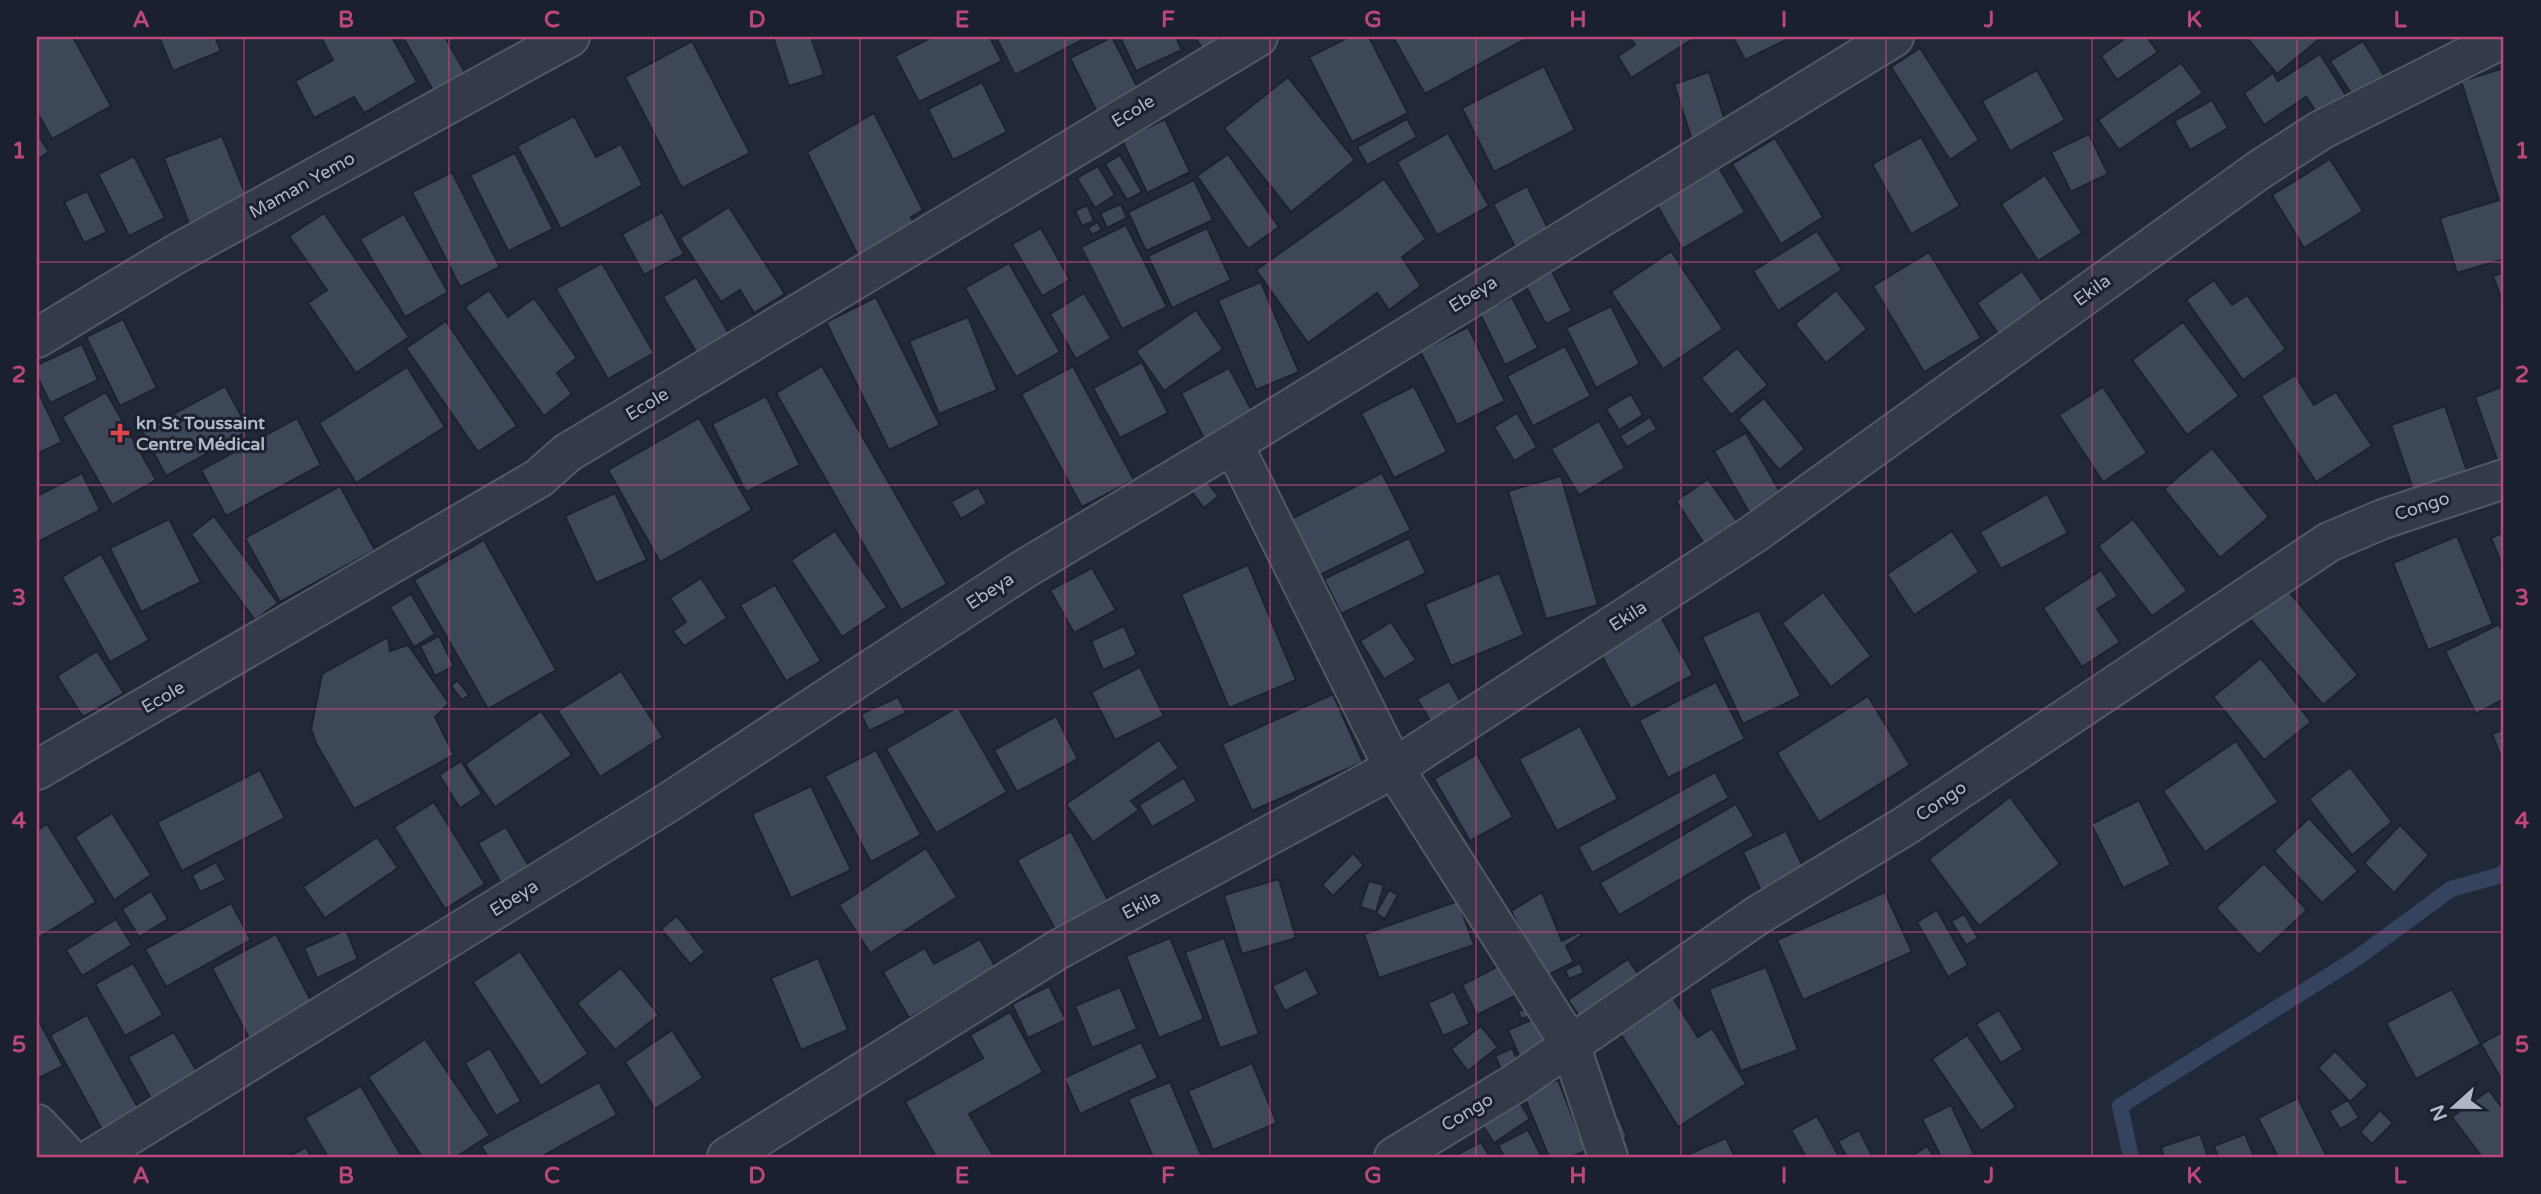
<svg xmlns="http://www.w3.org/2000/svg" width="2541" height="1194" viewBox="0 0 2541 1194" font-family="'Varela Round',sans-serif">
<style>
.lines{fill:none;stroke-linecap:round;stroke-linejoin:round}
.stream{stroke:#35435f;stroke-width:16}
.building{fill:#3d4758;stroke:#1c222f;stroke-width:2}
.street-casing{stroke:#525966;stroke-width:42}
.street{stroke:#343b48;stroke-width:38}
.grid{fill:none;stroke:#bc477b;stroke-width:2;stroke-opacity:0.55}
.health-dot{fill:#e0444e;stroke:#1a202d;stroke-width:2.5}
.labels{text-anchor:middle;stroke-width:6;stroke-linejoin:round;paint-order:stroke}
.street-label{font-size:18px;fill:#afb6c5;stroke:#1a202d}
.poi-label{font-size:18px;font-weight:bold;fill:#afb6c5;stroke:#1a202d;text-anchor:start}
.neatline{fill:none;stroke:#bc477b;stroke-width:2.5}
.grid-label{font-size:23px;text-anchor:middle;font-weight:bold;fill:#bc477b}
</style>
<rect width="100%" height="100%" fill="#212938"/>
<g class="lines">
<!-- stream -->
<path class="stream" d="M2131,1157L2120,1106L2357,958L2451,889L2501,875L2504,872"/>
</g>
<!-- building -->
<g class="building">
<path d="M37,37H73L111,106L52,139L37,112Z"/>
<path d="M159,37H215L221,51L173,71Z"/>
<path d="M324,37H392L417,82L364,113L354,97L314,118L295,81L333,60L322,39Z"/>
<path d="M403,37H445L467,76L435,94Z"/>
<path d="M773,37H811L824,75L789,86Z"/>
<path d="M932,37H990L1002,61L919,102L895,56Z"/>
<path d="M996,37H1088L1015,75Z"/>
<path d="M1112,37L1139,90L1097,112L1070,58Z"/>
<path d="M1120,37H1176L1182,50L1136,71Z"/>
<path d="M1195,37H1235L1209,60Z"/>
<path d="M1349,37H1369L1408,113L1352,142L1309,57Z"/>
<path d="M1393,37H1529L1425,94Z"/>
<path d="M1630,37H1696L1631,78L1618,56L1635,45Z"/>
<path d="M1733,37H1792L1745,60Z"/>
<path d="M2127,37H2147L2158,52L2117,80L2101,56Z"/>
<path d="M2246,37H2322L2277,74Z"/>
<path d="M692,41L750,153L682,188L625,77Z"/>
<path d="M2363,41L2387,80L2356,101L2330,61Z"/>
<path d="M1920,48L1979,140L1950,160L1891,67Z"/>
<path d="M2320,54L2349,100L2321,119L2306,97L2264,125L2244,93L2273,73L2278,81Z"/>
<path d="M2181,63L2203,93L2119,150L2098,120Z"/>
<path d="M1544,66L1575,130L1494,172L1462,108Z"/>
<path d="M2504,68V259L2457,273L2440,218L2499,200L2461,81Z"/>
<path d="M2037,70L2065,120L2010,151L1982,101Z"/>
<path d="M1709,72L1728,129L1692,140L1674,84Z"/>
<path d="M1288,77L1355,160L1291,212L1224,128Z"/>
<path d="M982,82L1007,132L953,160L928,109Z"/>
<path d="M2212,100L2228,128L2190,150L2174,121Z"/>
<path d="M874,113L923,210L911,217L920,236L863,266L807,152Z"/>
<path d="M574,116L596,157L621,144L643,185L561,229L517,146Z"/>
<path d="M1165,119L1190,172L1147,193L1122,140Z"/>
<path d="M1407,119L1417,137L1367,165L1357,147Z"/>
<path d="M37,133L49,152L37,160Z"/>
<path d="M1448,133L1489,206L1437,235L1397,162Z"/>
<path d="M2089,134L2108,174L2071,192L2051,152Z"/>
<path d="M222,136L252,211L193,234L164,158Z"/>
<path d="M1921,137L1960,206L1911,234L1872,164Z"/>
<path d="M1775,138L1823,217L1781,244L1732,164Z"/>
<path d="M515,153L553,229L508,251L470,175Z"/>
<path d="M1228,154L1279,227L1248,249L1197,176Z"/>
<path d="M1120,155L1142,192L1127,200L1105,164Z"/>
<path d="M134,156L165,218L129,236L98,174Z"/>
<path d="M2330,159L2363,211L2304,248L2272,195Z"/>
<path d="M1098,166L1115,195L1095,208L1077,178Z"/>
<path d="M1718,166L1745,212L1682,249L1655,202Z"/>
<path d="M452,172L500,267L460,287L412,192Z"/>
<path d="M2045,175L2082,233L2038,261L2001,204Z"/>
<path d="M1384,179L1426,239L1402,257L1421,286L1389,310L1377,293L1308,343L1256,270Z"/>
<path d="M1194,180L1213,220L1146,251L1128,212Z"/>
<path d="M1527,186L1549,230L1515,247L1493,204Z"/>
<path d="M87,191L107,232L84,243L64,202Z"/>
<path d="M1121,204L1127,218L1107,228L1100,213Z"/>
<path d="M1087,205L1094,221L1082,226L1075,211Z"/>
<path d="M729,207L785,294L754,313L740,290L721,302L680,238Z"/>
<path d="M662,212L684,254L644,275L622,234Z"/>
<path d="M324,213L409,337L356,373L308,303L327,290L289,236Z"/>
<path d="M404,214L448,292L405,317L360,239Z"/>
<path d="M1098,222L1102,230L1092,235L1088,228Z"/>
<path d="M1126,225L1167,307L1122,329L1081,247Z"/>
<path d="M1041,228L1070,280L1042,296L1012,244Z"/>
<path d="M1207,228L1231,280L1172,308L1148,256Z"/>
<path d="M1817,231L1842,270L1778,311L1753,271Z"/>
<path d="M1671,251L1723,329L1663,369L1611,292Z"/>
<path d="M1929,252L1981,338L1924,372L1873,286Z"/>
<path d="M602,263L654,353L608,379L556,289Z"/>
<path d="M1009,263L1060,352L1016,377L965,288Z"/>
<path d="M1551,269L1572,311L1546,324L1524,283Z"/>
<path d="M2022,271L2048,309L2003,341L1977,303Z"/>
<path d="M2504,272V306L2493,276Z"/>
<path d="M696,277L730,335L698,355L663,297Z"/>
<path d="M2214,280L2232,305L2247,295L2286,349L2243,380L2186,300Z"/>
<path d="M1261,282L1299,372L1256,390L1218,300Z"/>
<path d="M489,290L508,317L534,298L577,358L557,373L572,394L544,416L465,307Z"/>
<path d="M1836,290L1867,329L1826,363L1795,324Z"/>
<path d="M1084,293L1111,338L1076,359L1050,314Z"/>
<path d="M876,297L940,425L889,450L826,322Z"/>
<path d="M1512,297L1538,348L1505,365L1480,314Z"/>
<path d="M1611,306L1640,364L1596,388L1566,328Z"/>
<path d="M1196,310L1223,349L1164,391L1136,351Z"/>
<path d="M968,317L997,390L939,414L909,341Z"/>
<path d="M123,319L157,388L120,406L86,337Z"/>
<path d="M446,321L517,426L478,452L406,348Z"/>
<path d="M2183,322L2239,396L2187,435L2132,360Z"/>
<path d="M1468,327L1505,401L1457,425L1420,351Z"/>
<path d="M82,344L98,380L50,403L37,376V365Z"/>
<path d="M1565,346L1591,396L1533,426L1507,376Z"/>
<path d="M1737,348L1768,385L1731,415L1701,378Z"/>
<path d="M1142,362L1168,413L1120,438L1093,388Z"/>
<path d="M822,366L947,584L901,610L776,393Z"/>
<path d="M1073,366L1134,480L1082,507L1021,394Z"/>
<path d="M407,367L445,427L356,483L319,423Z"/>
<path d="M1229,368L1257,420L1208,446L1181,393Z"/>
<path d="M2295,375L2314,405L2336,392L2372,446L2316,482L2261,396Z"/>
<path d="M225,386L249,430L166,476L142,431Z"/>
<path d="M1414,386L1447,452L1394,478L1361,413Z"/>
<path d="M2504,386V460L2498,462L2475,397Z"/>
<path d="M2103,387L2147,453L2103,482L2059,415Z"/>
<path d="M37,389L62,442L37,454Z"/>
<path d="M106,392L156,480L112,505L62,417Z"/>
<path d="M1631,394L1643,415L1619,430L1606,409Z"/>
<path d="M766,396L800,465L746,492L712,424Z"/>
<path d="M1764,398L1805,449L1779,470L1738,419Z"/>
<path d="M2445,406L2467,471L2413,489L2391,425Z"/>
<path d="M1517,413L1537,447L1514,461L1494,427Z"/>
<path d="M1650,417L1657,429L1627,447L1620,436Z"/>
<path d="M297,418L321,465L226,516L201,470Z"/>
<path d="M699,418L752,510L660,562L608,470Z"/>
<path d="M1599,421L1625,468L1579,495L1551,449Z"/>
<path d="M1746,433L1786,502L1754,521L1714,451Z"/>
<path d="M2212,448L2269,517L2220,558L2164,489Z"/>
<path d="M82,473L100,510L38,542L37,496Z"/>
<path d="M1382,473L1411,530L1316,577L1287,521Z"/>
<path d="M1561,476L1598,605L1546,619L1508,491Z"/>
<path d="M1708,479L1742,528L1709,551L1676,501Z"/>
<path d="M1205,480L1219,496L1204,508L1191,491Z"/>
<path d="M340,486L375,550L280,602L245,538Z"/>
<path d="M978,487L987,503L961,519L951,502Z"/>
<path d="M615,493L647,560L596,583L565,516Z"/>
<path d="M2047,494L2068,533L2001,569L1980,532Z"/>
<path d="M214,516L278,603L255,620L191,534Z"/>
<path d="M169,519L201,582L141,612L110,548Z"/>
<path d="M2133,519L2187,591L2152,616L2098,546Z"/>
<path d="M835,531L887,607L842,637L791,560Z"/>
<path d="M1952,531L1979,572L1914,615L1887,574Z"/>
<path d="M2504,532V569L2491,538Z"/>
<path d="M2457,536L2493,624L2428,650L2393,563Z"/>
<path d="M1409,538L1426,573L1341,614L1324,579Z"/>
<path d="M484,540L556,670L488,709L414,580Z"/>
<path d="M101,554L149,640L110,662L62,577Z"/>
<path d="M1248,565L1296,680L1229,708L1181,594Z"/>
<path d="M1092,568L1116,610L1074,633L1050,590Z"/>
<path d="M2101,570L2118,596L2097,609L2120,642L2082,667L2043,608Z"/>
<path d="M1499,573L1524,635L1451,666L1425,604Z"/>
<path d="M701,578L727,618L684,646L673,631L686,622L670,598Z"/>
<path d="M775,585L821,661L786,681L740,605Z"/>
<path d="M2286,588L2358,675L2323,705L2250,619Z"/>
<path d="M1823,592L1871,656L1831,687L1782,623Z"/>
<path d="M411,594L435,634L414,647L390,607Z"/>
<path d="M1759,610L1801,696L1743,724L1702,637Z"/>
<path d="M1661,617L1693,675L1631,709L1599,651Z"/>
<path d="M1391,622L1416,660L1384,679L1360,641Z"/>
<path d="M2499,624L2504,635V699L2476,714L2445,651Z"/>
<path d="M1124,626L1137,655L1103,670L1091,641Z"/>
<path d="M439,636L454,666L435,676L420,646Z"/>
<path d="M388,637L390,651L408,645L449,703L435,717L454,755L354,809L317,745L311,729L322,674Z"/>
<path d="M97,651L124,693L83,717L57,676Z"/>
<path d="M2261,658L2311,722L2264,760L2213,697Z"/>
<path d="M1140,667L1164,716L1115,740L1091,692Z"/>
<path d="M621,671L663,737L600,777L558,711Z"/>
<path d="M457,680L469,695L462,700L451,686Z"/>
<path d="M1449,681L1465,709L1434,727L1417,699Z"/>
<path d="M1716,682L1745,739L1668,778L1639,720Z"/>
<path d="M1333,694L1363,762L1252,811L1222,744Z"/>
<path d="M1868,696L1910,765L1819,822L1777,753Z"/>
<path d="M898,697L906,713L869,731L861,714Z"/>
<path d="M958,707L1007,792L936,833L886,749Z"/>
<path d="M541,711L572,755L495,807L465,764Z"/>
<path d="M1056,716L1078,759L1017,792L994,750Z"/>
<path d="M1580,726L1618,799L1557,831L1519,759Z"/>
<path d="M2504,729V764L2492,734Z"/>
<path d="M1159,740L1179,768L1131,801L1139,810L1093,842L1066,804Z"/>
<path d="M2236,741L2278,802L2205,852L2163,791Z"/>
<path d="M876,750L921,835L871,862L825,776Z"/>
<path d="M1477,754L1513,817L1470,841L1434,779Z"/>
<path d="M461,761L482,794L460,808L439,775Z"/>
<path d="M2350,767L2392,822L2352,855L2309,799Z"/>
<path d="M260,770L285,818L182,871L157,822Z"/>
<path d="M1715,772L1729,798L1592,873L1578,847Z"/>
<path d="M1184,778L1197,801L1152,827L1139,805Z"/>
<path d="M811,786L851,870L791,898L752,814Z"/>
<path d="M2010,797L2060,864L1979,926L1929,859Z"/>
<path d="M2139,800L2171,865L2123,888L2091,824Z"/>
<path d="M434,802L485,884L445,909L394,827Z"/>
<path d="M1736,804L1754,836L1619,915L1600,883Z"/>
<path d="M112,813L151,875L114,900L75,837Z"/>
<path d="M2309,818L2358,871L2322,903L2274,851Z"/>
<path d="M47,824L96,902L38,938L37,830Z"/>
<path d="M2400,825L2429,855L2394,893L2364,863Z"/>
<path d="M506,827L530,868L502,885L478,843Z"/>
<path d="M1071,831L1108,900L1055,929L1017,860Z"/>
<path d="M1786,831L1806,873L1762,893L1743,852Z"/>
<path d="M377,837L398,868L325,918L303,887Z"/>
<path d="M926,848L957,897L870,953L839,905Z"/>
<path d="M1353,853L1364,865L1333,896L1322,885Z"/>
<path d="M216,862L226,880L200,892L192,875Z"/>
<path d="M2264,863L2307,910L2259,955L2216,908Z"/>
<path d="M1279,879L1296,938L1242,954L1224,895Z"/>
<path d="M1369,881L1384,885L1376,912L1360,907Z"/>
<path d="M1389,890L1398,895L1385,919L1376,913Z"/>
<path d="M151,891L168,919L139,937L122,909Z"/>
<path d="M1542,892L1562,941L1579,932L1582,935L1566,946L1574,962L1544,977L1511,911Z"/>
<path d="M1885,892L1912,952L1803,1000L1777,940Z"/>
<path d="M1458,901L1474,945L1379,978L1364,934Z"/>
<path d="M231,903L251,940L166,987L145,949Z"/>
<path d="M1937,910L1968,965L1948,977L1917,922Z"/>
<path d="M1964,914L1978,938L1966,945L1951,921Z"/>
<path d="M677,916L705,952L690,964L661,929Z"/>
<path d="M116,919L132,945L82,976L66,950Z"/>
<path d="M346,930L358,959L317,978L304,948Z"/>
<path d="M276,934L315,1008L251,1042L212,968Z"/>
<path d="M1170,938L1204,1019L1159,1038L1126,956Z"/>
<path d="M1224,938L1259,1034L1220,1048L1185,952Z"/>
<path d="M980,939L996,968L909,1018L883,972L925,948L934,964Z"/>
<path d="M520,951L588,1054L541,1086L473,982Z"/>
<path d="M818,958L848,1030L801,1050L771,978Z"/>
<path d="M1628,959L1644,983L1585,1025L1568,1000Z"/>
<path d="M133,963L163,1015L125,1036L95,984Z"/>
<path d="M1580,963L1584,973L1569,979L1565,970Z"/>
<path d="M1502,964L1517,995L1477,1015L1462,985Z"/>
<path d="M1766,967L1798,1050L1741,1071L1709,989Z"/>
<path d="M621,968L659,1015L615,1050L577,1003Z"/>
<path d="M1306,969L1319,994L1285,1011L1272,986Z"/>
<path d="M1049,986L1066,1020L1028,1038L1012,1004Z"/>
<path d="M1120,987L1137,1029L1092,1048L1075,1006Z"/>
<path d="M2452,989L2481,1044L2416,1079L2386,1023Z"/>
<path d="M1454,991L1470,1024L1443,1036L1428,1003Z"/>
<path d="M1671,995L1698,1037L1712,1028L1746,1084L1678,1127L1617,1028Z"/>
<path d="M1533,1006L1536,1014L1521,1019L1518,1011Z"/>
<path d="M1999,1010L2023,1049L2001,1063L1976,1024Z"/>
<path d="M1010,1012L1043,1072L969,1114L994,1157H936L905,1102L983,1058L970,1035Z"/>
<path d="M87,1015L142,1115L105,1135L50,1035Z"/>
<path d="M37,1017L63,1066L37,1079Z"/>
<path d="M1538,1017L1551,1047L1521,1060L1508,1030Z"/>
<path d="M1481,1026L1498,1047L1468,1071L1451,1049Z"/>
<path d="M672,1030L703,1078L655,1109L625,1062Z"/>
<path d="M2504,1031V1084L2481,1044Z"/>
<path d="M174,1032L199,1075L153,1102L128,1057Z"/>
<path d="M1967,1035L2016,1107L1981,1131L1932,1059Z"/>
<path d="M425,1039L490,1135L456,1157H422L368,1077Z"/>
<path d="M1141,1042L1158,1078L1080,1114L1064,1078Z"/>
<path d="M490,1048L521,1101L496,1116L465,1063Z"/>
<path d="M1512,1048L1519,1064L1502,1071L1495,1056Z"/>
<path d="M2335,1051L2368,1085L2350,1102L2318,1068Z"/>
<path d="M1252,1063L1277,1123L1213,1150L1188,1091Z"/>
<path d="M1558,1080L1586,1151L1570,1157H1549L1523,1094Z"/>
<path d="M599,1082L617,1115L541,1157H488L481,1146Z"/>
<path d="M1170,1082L1202,1157H1153L1128,1099Z"/>
<path d="M361,1086L402,1157H328L305,1118Z"/>
<path d="M2489,1090L2504,1111V1157H2482L2452,1117Z"/>
<path d="M1515,1095L1530,1119L1494,1143L1478,1118Z"/>
<path d="M2298,1098L2326,1155L2322,1157H2278L2258,1118Z"/>
<path d="M2348,1100L2359,1118L2340,1129L2329,1111Z"/>
<path d="M1951,1105L1974,1154L1967,1157H1941L1922,1119Z"/>
<path d="M2380,1110L2393,1123L2372,1144L2360,1132Z"/>
<path d="M1817,1116L1839,1157H1806L1791,1130Z"/>
<path d="M1619,1117L1627,1137L1612,1144L1603,1124Z"/>
<path d="M1528,1130L1542,1157H1504L1498,1145Z"/>
<path d="M1859,1130L1873,1157H1847L1838,1141Z"/>
<path d="M2200,1134L2208,1157H2164L2161,1147Z"/>
<path d="M2245,1134L2254,1157H2218L2214,1146Z"/>
<path d="M1726,1138L1735,1157H1682Z"/>
<path d="M1481,1142L1490,1157H1455L1454,1156Z"/>
<path d="M1927,1146L1934,1157H1910Z"/>
<path d="M306,1147L311,1157H287Z"/>
</g>
<g class="lines">
<!-- street casing -->
<g class="street-casing">
<g id="street">
<path d="M37,338L176,254L570,37"/>
<path d="M1233,444L1394,768L1570,1044L1608,1157"/>
<path d="M37,770L539,478L567,453L1258,37"/>
<path d="M37,1124L68,1157"/>
<path d="M94,1157L669,802L1021,571L1233,444L1894,37"/>
<path d="M727,1157L1059,949L1394,768L1755,533L2259,170L2321,130L2504,38"/>
<path d="M1394,1157L1514,1084L1758,915L1905,826L2329,542L2383,519L2504,479"/>
</g>
</g>
<!-- street -->
<use href="#street" class="street"/>
</g>
<!-- grid -->
<path class="grid" d="M244,37V1157M449,37V1157M654,37V1157M860,37V1157M1065,37V1157M1270,37V1157M1476,37V1157M1681,37V1157M1886,37V1157M2092,37V1157M2297,37V1157M37,262H2504M37,485H2504M37,709H2504M37,932H2504"/>
<!-- markers -->
<path class="health-dot" d="M116.5 422.5h7v7h7v7h-7v7h-7v-7h-7v-7h7z"/>
<g class="labels">
<!-- street labels -->
<g class="street-label">
<text transform="translate(1133 111) rotate(-31)" y="6">Ecole</text>
<text transform="translate(302 185) rotate(-29)" y="6">Maman Yemo</text>
<text transform="translate(2092 290) rotate(-36)" y="6">Ekila</text>
<text transform="translate(1473 294) rotate(-32)" y="6">Ebeya</text>
<text transform="translate(647 404) rotate(-31)" y="6">Ecole</text>
<text transform="translate(2422 506) rotate(-18)" y="6">Congo</text>
<text transform="translate(990 591) rotate(-33)" y="6">Ebeya</text>
<text transform="translate(1628 616) rotate(-33)" y="6">Ekila</text>
<text transform="translate(163 697) rotate(-30)" y="6">Ecole</text>
<text transform="translate(1941 801) rotate(-34)" y="6">Congo</text>
<text transform="translate(514 898) rotate(-32)" y="6">Ebeya</text>
<text transform="translate(1141 905) rotate(-28)" y="6">Ekila</text>
<text transform="translate(1467 1112) rotate(-31)" y="6">Congo</text>
</g>
<!-- poi labels -->
<g class="poi-label">
<text x="136" y="429">kn St Toussaint<tspan x="136" dy="21">Centre Médical</tspan></text>
</g>
</g>
<!-- border -->
<rect width="2541" height="1194" fill="none" stroke="#1a202d" stroke-width="77"/>
<!-- north arrow -->
<g transform="translate(2454 1107) rotate(249)" stroke="#1a202d" stroke-width="5" paint-order="stroke">
<path d="M0-5L12 26L0 18L-12 26Z" fill="#afb6c5"/>
<text y="-10" font-size="19" font-weight="bold" text-anchor="middle" fill="#afb6c5">N</text>
</g>
<rect x="38" y="38" width="2464" height="1118" class="neatline"/>
<g class="grid-label">
<text x="141" y="27">A</text>
<text x="346" y="27">B</text>
<text x="552" y="27">C</text>
<text x="757" y="27">D</text>
<text x="962" y="27">E</text>
<text x="1168" y="27">F</text>
<text x="1373" y="27">G</text>
<text x="1578" y="27">H</text>
<text x="1784" y="27">I</text>
<text x="1989" y="27">J</text>
<text x="2194" y="27">K</text>
<text x="2400" y="27">L</text>
<text x="19" y="158">1</text>
<text x="2522" y="158">1</text>
<text x="19" y="382">2</text>
<text x="2522" y="382">2</text>
<text x="19" y="605">3</text>
<text x="2522" y="605">3</text>
<text x="19" y="828">4</text>
<text x="2522" y="828">4</text>
<text x="19" y="1052">5</text>
<text x="2522" y="1052">5</text>
<text x="141" y="1183">A</text>
<text x="346" y="1183">B</text>
<text x="552" y="1183">C</text>
<text x="757" y="1183">D</text>
<text x="962" y="1183">E</text>
<text x="1168" y="1183">F</text>
<text x="1373" y="1183">G</text>
<text x="1578" y="1183">H</text>
<text x="1784" y="1183">I</text>
<text x="1989" y="1183">J</text>
<text x="2194" y="1183">K</text>
<text x="2400" y="1183">L</text>
</g>
</svg>
